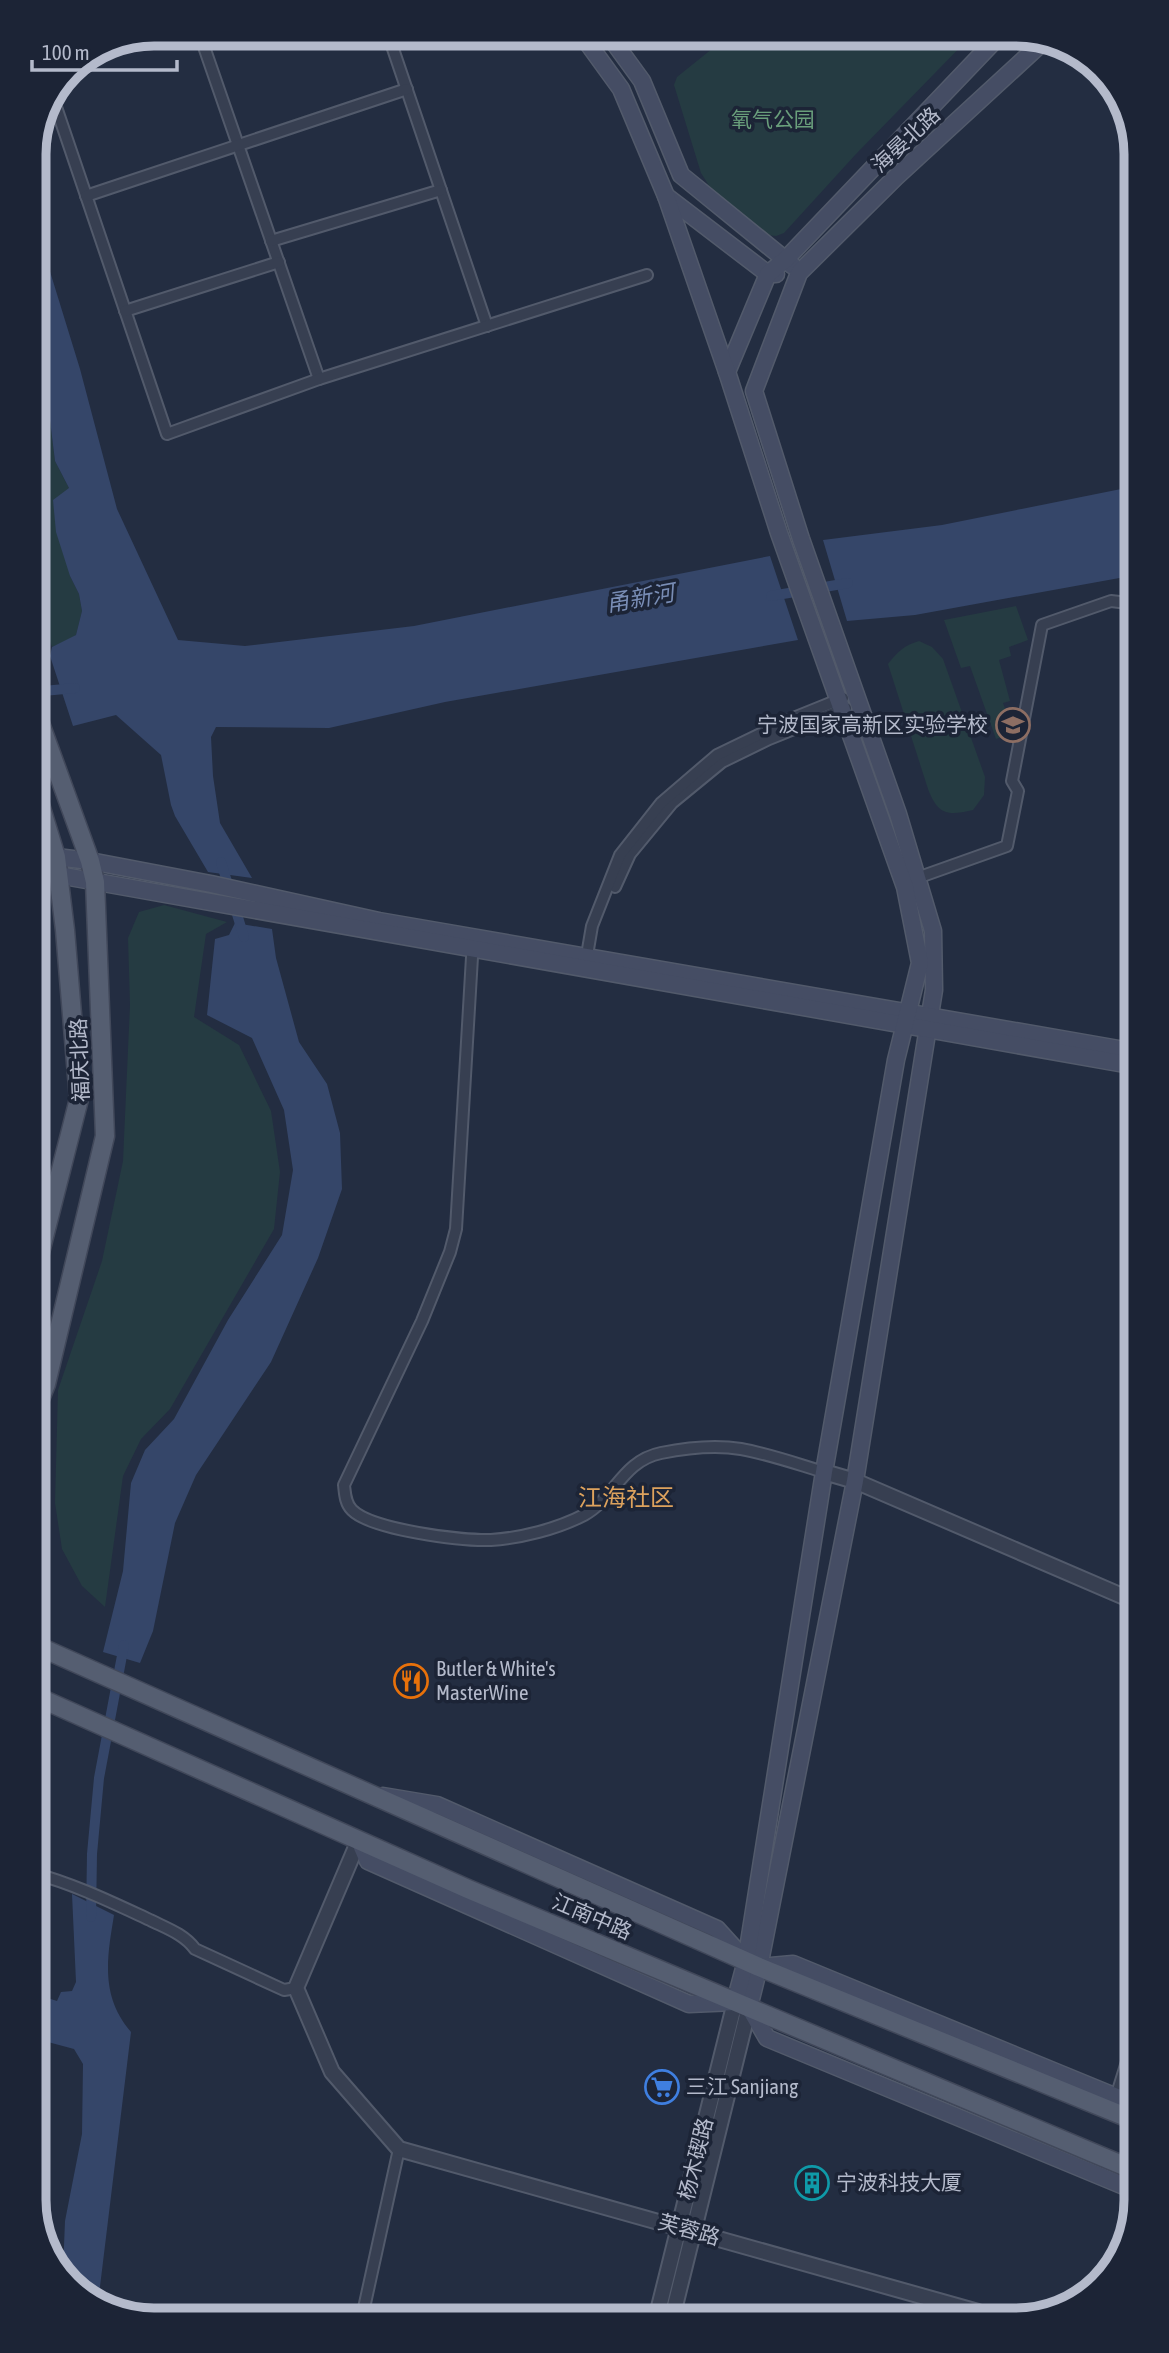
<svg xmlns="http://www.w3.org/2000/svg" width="1169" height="2353" viewBox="0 0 1169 2353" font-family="'Asap Condensed','Noto Sans SC',sans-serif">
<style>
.green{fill:#253b42}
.water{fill:#354669}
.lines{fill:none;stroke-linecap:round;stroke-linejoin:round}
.canal{stroke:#354669;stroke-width:10}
.minor-casing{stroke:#525a6b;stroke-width:14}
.tertiary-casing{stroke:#525a6b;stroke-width:18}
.secondary-casing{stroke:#525a6b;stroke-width:19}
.primary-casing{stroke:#41485a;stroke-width:21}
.minor{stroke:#373f51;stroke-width:10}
.tertiary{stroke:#373f51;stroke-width:14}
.secondary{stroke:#454d64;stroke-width:16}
.primary{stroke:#555e71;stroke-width:18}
.labels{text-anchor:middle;stroke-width:7;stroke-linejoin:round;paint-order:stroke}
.park-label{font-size:21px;fill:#699e7b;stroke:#1c2436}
.street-label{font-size:21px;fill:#b4bacb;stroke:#1c2436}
.poi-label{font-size:21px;fill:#b4bacb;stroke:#1c2436;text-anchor:start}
.water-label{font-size:23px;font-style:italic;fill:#798db5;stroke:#1c2436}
.quarter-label{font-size:24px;fill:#dda25d;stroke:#1c2436}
.rim{fill:none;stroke:#b4bacb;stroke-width:9}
</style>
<rect width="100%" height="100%" fill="#232d41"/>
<!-- green -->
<g class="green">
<path d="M973,34L856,154L784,233L776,236L747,233L732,222L701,173L674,85L677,77L728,36Z"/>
<path d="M33,359L48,404L55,461L69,488L70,576L79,594L82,611L76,635L66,642L52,647L33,595Z"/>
<path d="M1016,606L1028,640L1009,647L1011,656L999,660L1010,701L1003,703L1014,733L996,739L970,666L961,668L944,620Z"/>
<path d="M919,641L932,647L943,659L985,777L984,795L973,810C947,816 938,815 928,789L888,664C897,652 905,645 919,641Z"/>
<path d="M164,905L227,922L206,934L194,1017L239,1045L271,1111L280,1172L274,1229L170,1409L141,1439L123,1476L105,1607L82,1586L62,1549L55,1503L58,1390L102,1261L123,1161L130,1005L128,938L139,912Z"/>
</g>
<!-- water -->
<g class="water">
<path d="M33,240L48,265L80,369L117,509L178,640L245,646L414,626L770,556L798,640L445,702L329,728L216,727L211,737L213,776L220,823L252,878L208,872L175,816L171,805L161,755L116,715L73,726L50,656L52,647L76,635L82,611L79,594L70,576L56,532L53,500L69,488L55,461L48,404L33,359Z"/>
<path d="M1136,486V575L915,615L847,621L823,540L942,525Z"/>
<path d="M235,923L272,929L276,958L299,1042L327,1084L340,1133L342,1189L318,1258L271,1362L196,1475L175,1523L153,1631L140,1663L103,1652L123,1571L131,1483L145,1450L174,1419L228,1320L282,1235L293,1170L284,1110L252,1038L207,1015L215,939L229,935Z"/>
<path d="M72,1894L114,1915C107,1958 100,1996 131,2032L98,2303L86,2299L63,2271L65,2221L82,2134L83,2064L74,2049L33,2038V2004L38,1995L57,2001L61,1992L72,1991L76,1982Z"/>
</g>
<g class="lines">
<!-- canal -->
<g class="canal">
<path d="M771,596L848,583"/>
<path d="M33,692L75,688"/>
<path d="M221,862L244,937"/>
<path d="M91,1917L92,1854L99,1778L124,1645"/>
</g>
<!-- minor casing -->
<g class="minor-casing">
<g id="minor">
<path d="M390,40L487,326"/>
<path d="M202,41L319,379"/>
<path d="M54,101L167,434L319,379L647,275"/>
<path d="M86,196L407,89"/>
<path d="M271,241L441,190"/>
<path d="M125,311L279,262"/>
<path d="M917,878L1007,846L1018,791L1012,781L1042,625L1111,601L1136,604"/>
<path d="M615,887L630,854L672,803L722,762L769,739L846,708"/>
<path d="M475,945L472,957L456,1229L450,1252L422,1321L344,1485C345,1493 345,1503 352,1510C372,1530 462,1541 491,1540C521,1538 557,1529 584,1515C615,1498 622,1461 661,1453C686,1448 716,1445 741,1449C769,1454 797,1464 824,1472"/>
<path d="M586,961L592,926L620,855L661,803L717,755L796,717L843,698"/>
<path d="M33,1873C74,1884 111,1902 150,1920C166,1928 184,1934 195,1949L284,1990L296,1988"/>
<path d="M1116,2097L1136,2033"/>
<path d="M362,2317L399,2149"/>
</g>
</g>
<!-- tertiary casing -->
<g class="tertiary-casing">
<g id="tertiary">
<path d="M824,1472L855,1481L1136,1602"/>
<path d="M359,1840L296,1988L332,2072L399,2149L978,2312"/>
<path d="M673,2314L749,2007"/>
<path d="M657,2315L735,2002"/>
</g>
</g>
<!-- secondary casing -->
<g class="secondary-casing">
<g id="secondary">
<path d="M610,37L642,81L681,175L793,266"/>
<path d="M1044,41L896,177L799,273L754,391L801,539L898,814L933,931L934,990L855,1481L759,1967L749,2007L767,2038L1136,2191"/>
<path d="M666,196L768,274H776"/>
<path d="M727,372L768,274L786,259L1001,34"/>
<path d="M46,858L56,857L90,861L211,884L379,921L1136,1052"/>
<path d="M33,865L58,875L1136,1066"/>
<path d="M383,1796L437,1805L717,1929L746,1961"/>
<path d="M359,1840L368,1861L689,2004L735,2002L746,1961L824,1472L896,1060L920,963L905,887L779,533L727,372L666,196L621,89L584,38"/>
<path d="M759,1967L793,1964L1136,2105"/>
</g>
</g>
<!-- primary casing -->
<g class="primary-casing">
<g id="primary">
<path d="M33,1280L79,1099L65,930L56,857L33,782"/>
<path d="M33,1416L46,1384L105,1136L95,882L90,861L33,704"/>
<path d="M33,1644L759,1967L1136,2121"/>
<path d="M33,1695L468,1889L1136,2171"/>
</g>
</g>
<!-- minor -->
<use href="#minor" class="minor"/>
<!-- tertiary -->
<use href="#tertiary" class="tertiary"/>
<!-- secondary -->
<use href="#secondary" class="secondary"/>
<!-- primary -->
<use href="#primary" class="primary"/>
</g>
<!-- icons -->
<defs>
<g id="school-ring" transform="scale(1.75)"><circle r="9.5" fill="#1c2436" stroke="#8d6e63" stroke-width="1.5"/><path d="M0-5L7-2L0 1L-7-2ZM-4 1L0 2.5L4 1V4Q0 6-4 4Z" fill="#8d6e63"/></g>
<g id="restaurant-ring" transform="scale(1.75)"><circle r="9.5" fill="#1c2436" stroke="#e8710a" stroke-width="1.5"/><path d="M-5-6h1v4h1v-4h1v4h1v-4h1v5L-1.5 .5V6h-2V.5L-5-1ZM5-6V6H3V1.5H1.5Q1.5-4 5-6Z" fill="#e8710a"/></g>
<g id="supermarket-ring" transform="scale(1.75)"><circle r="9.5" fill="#1c2436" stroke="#3f7fe0" stroke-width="1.5"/><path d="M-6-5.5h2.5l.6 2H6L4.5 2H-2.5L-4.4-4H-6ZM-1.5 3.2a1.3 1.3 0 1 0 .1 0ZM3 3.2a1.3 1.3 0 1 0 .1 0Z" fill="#3f7fe0"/></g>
<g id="building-ring" transform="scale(1.75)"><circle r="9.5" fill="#1c2436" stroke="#0f9aa8" stroke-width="1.5"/><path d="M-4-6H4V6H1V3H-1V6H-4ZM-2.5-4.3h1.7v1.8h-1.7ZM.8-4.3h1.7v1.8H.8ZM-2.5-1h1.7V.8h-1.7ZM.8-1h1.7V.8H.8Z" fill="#0f9aa8"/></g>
</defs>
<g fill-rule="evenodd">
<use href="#school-ring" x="1013" y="725"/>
<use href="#restaurant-ring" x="411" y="1681"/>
<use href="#supermarket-ring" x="662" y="2087"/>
<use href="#building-ring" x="812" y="2183"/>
</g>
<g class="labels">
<!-- park labels -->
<g class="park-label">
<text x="773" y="127">氧气公园</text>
</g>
<!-- street labels -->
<g class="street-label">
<text transform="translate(906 140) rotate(-43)" y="7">海晏北路</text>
<text transform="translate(80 1060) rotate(-92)" y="7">福庆北路</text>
<text transform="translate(592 1917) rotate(23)" y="7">江南中路</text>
<text transform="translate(696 2159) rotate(-76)" y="7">杨木碶路</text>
<text transform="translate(689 2230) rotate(16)" y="7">芙蓉路</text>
</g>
<!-- poi labels -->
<g class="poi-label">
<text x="988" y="732" text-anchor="end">宁波国家高新区实验学校</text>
<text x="436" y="1676">Butler &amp; White's<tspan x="436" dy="24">MasterWine</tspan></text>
<text x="686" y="2094">三江 Sanjiang</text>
<text x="836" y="2190">宁波科技大厦</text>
</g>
<!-- water labels -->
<g class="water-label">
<text transform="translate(640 598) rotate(-10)" y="8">甬新河</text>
</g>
<!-- quarter labels -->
<g class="quarter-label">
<text x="626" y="1506">江海社区</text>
</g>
</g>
<!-- crop -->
<path d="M0 0H1169V2353H0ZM154 46H1016A108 108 0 0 1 1124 154V2200A108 108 0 0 1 1016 2308H154A108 108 0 0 1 46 2200V154A108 108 0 0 1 154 46Z" fill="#1c2436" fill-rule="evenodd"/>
<path class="rim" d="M154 46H1016A108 108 0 0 1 1124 154V2200A108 108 0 0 1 1016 2308H154A108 108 0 0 1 46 2200V154A108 108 0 0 1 154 46Z"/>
<!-- scale -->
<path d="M32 60v10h145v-10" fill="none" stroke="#b4bacb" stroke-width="3.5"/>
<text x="42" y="60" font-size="21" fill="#b4bacb" stroke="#1c2436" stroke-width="5" paint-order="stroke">100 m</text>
</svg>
